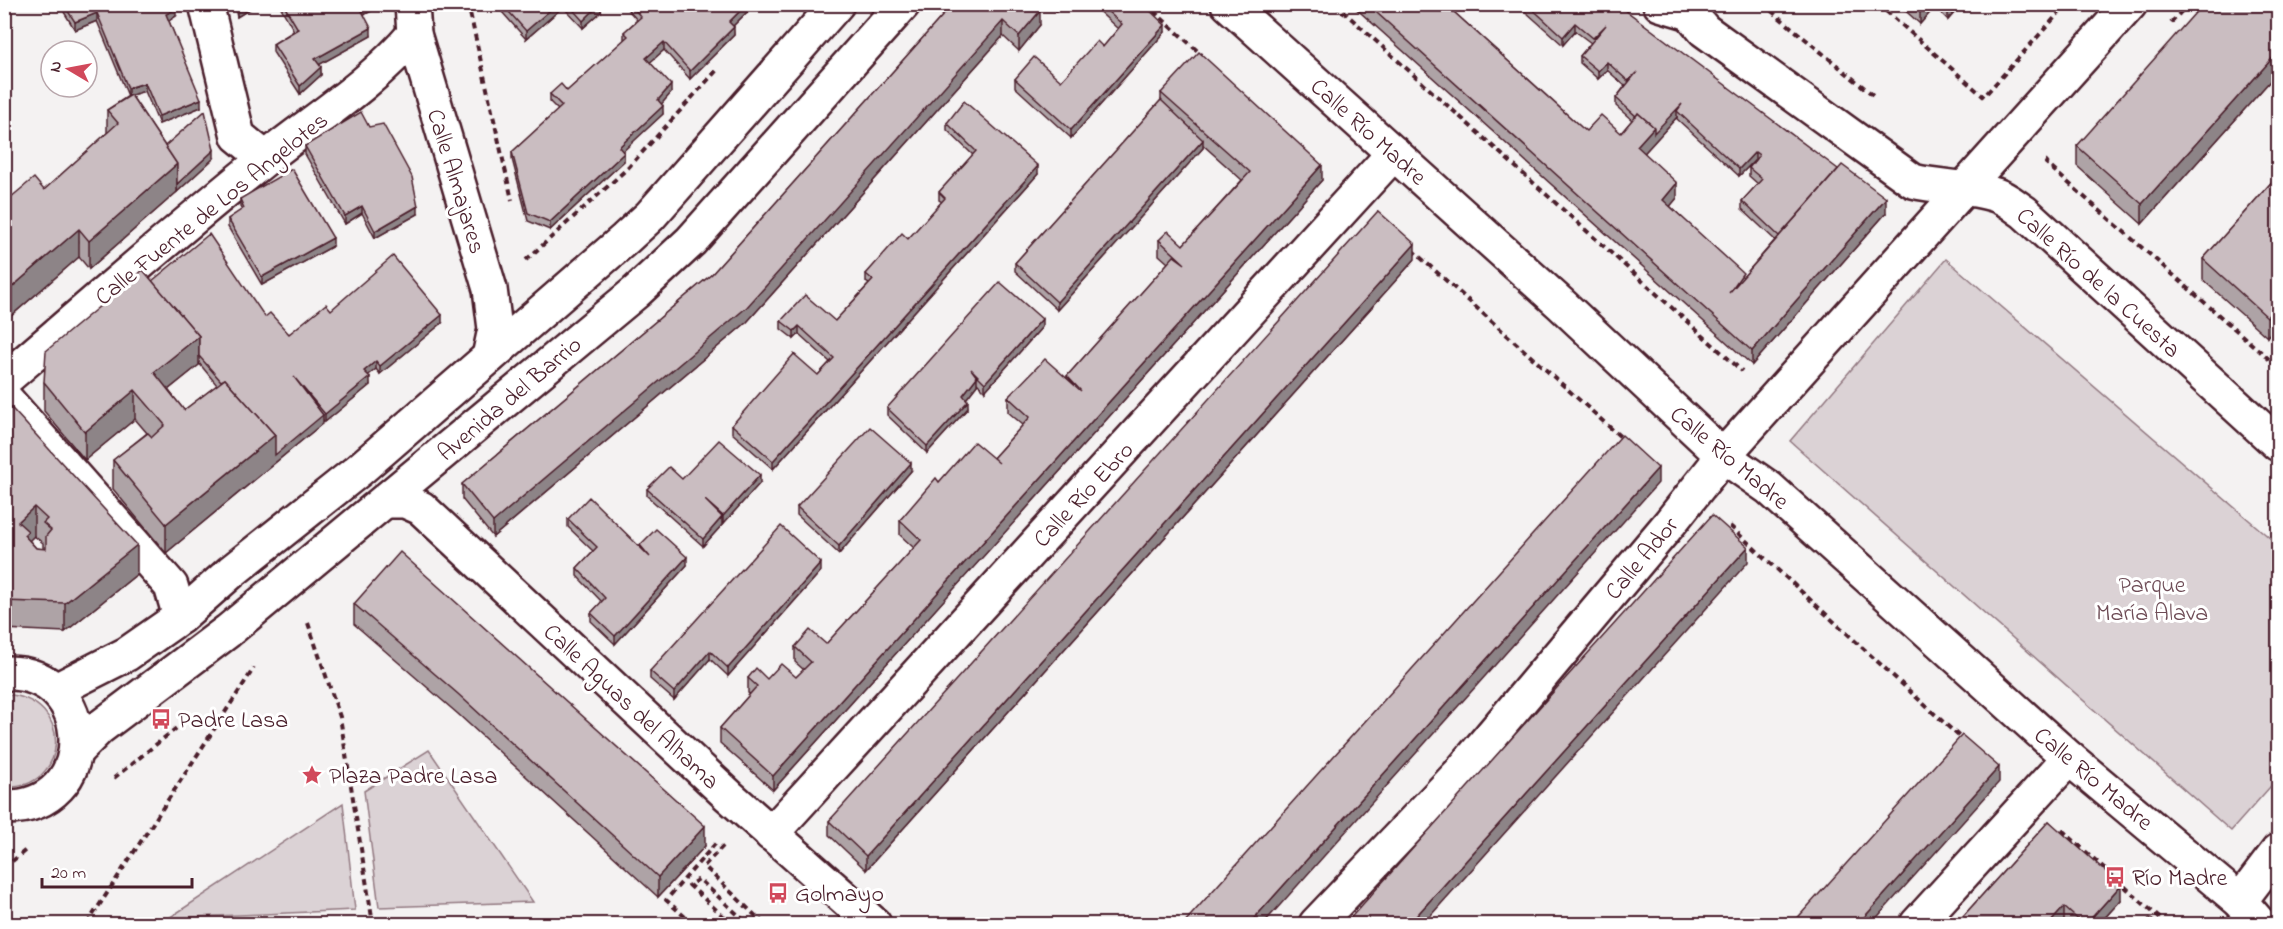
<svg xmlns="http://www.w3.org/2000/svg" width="2283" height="929" viewBox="0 0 2283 929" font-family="'Indie Flower',sans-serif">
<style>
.green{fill:#dbd2d5;stroke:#927880;stroke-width:1.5}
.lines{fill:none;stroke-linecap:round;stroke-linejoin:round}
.minor-casing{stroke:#4a1f2b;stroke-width:38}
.tertiary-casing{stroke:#4a1f2b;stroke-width:38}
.path{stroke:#4a1f2b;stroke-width:4;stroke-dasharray:6 4.5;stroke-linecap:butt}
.minor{stroke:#fff;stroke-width:33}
.tertiary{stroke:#fff;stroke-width:33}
.wall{fill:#aea3a6;stroke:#4a1f2b;stroke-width:1.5;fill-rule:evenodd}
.shaded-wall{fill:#8d8487;stroke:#4a1f2b;stroke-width:1.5}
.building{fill:#cabdc1;stroke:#4a1f2b;stroke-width:1.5;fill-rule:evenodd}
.labels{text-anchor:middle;stroke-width:6;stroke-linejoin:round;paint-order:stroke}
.street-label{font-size:24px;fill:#4a1f2b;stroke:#fff}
.park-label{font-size:24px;fill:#6e4c56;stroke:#fff}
.poi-label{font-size:24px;fill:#4a1f2b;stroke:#fff;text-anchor:start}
</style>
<rect width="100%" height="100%" fill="#f4f2f2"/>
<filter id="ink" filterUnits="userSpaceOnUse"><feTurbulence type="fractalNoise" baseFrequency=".0167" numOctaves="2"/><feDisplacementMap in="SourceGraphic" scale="12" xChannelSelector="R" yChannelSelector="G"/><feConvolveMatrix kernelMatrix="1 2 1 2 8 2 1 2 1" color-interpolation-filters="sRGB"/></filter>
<g filter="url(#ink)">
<!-- green -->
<g class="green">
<path d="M1946,259L2278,545V778L2231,831L1790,441Z"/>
<path d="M4,694C77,699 68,790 5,787Z"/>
<path d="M429,750L533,902L379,907L364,791Z"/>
<path d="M343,803L355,910L169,918Z"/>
</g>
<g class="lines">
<!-- minor casing -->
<g class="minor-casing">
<g id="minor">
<path d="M206,4L238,136L265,158"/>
<path d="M412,4L414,34L490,289L495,329L489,357"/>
<path d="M1228,4L1561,304L1723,456L1769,488L2069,758L2240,901L2260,924"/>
<path d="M1660,4L1690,13L1704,30L1913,181C1940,188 1970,186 1996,195C2006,198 2015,206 2024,212L2278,444"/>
<path d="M4,380C91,306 176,230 265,159C316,118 371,85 414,34"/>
<path d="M4,397L171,586L180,617"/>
<path d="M385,501H405L421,508L729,796L874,924"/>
<path d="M771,834L1394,153"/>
<path d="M2240,901L2278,851"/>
<path d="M1316,924L1458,775L1670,523L1723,456L2130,4"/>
<path d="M1917,924L2069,758"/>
</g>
</g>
<!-- tertiary casing -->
<g class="tertiary-casing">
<g id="tertiary">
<path d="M4,673C99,669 101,810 4,807"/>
<path d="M56,690L127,654L180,617L231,572L359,470L625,239L650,216L837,4"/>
<path d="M77,750L99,728L228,631L636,292L691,241L903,4"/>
</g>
</g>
<!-- path -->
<g class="path">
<path d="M468,4L512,200"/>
<path d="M1146,4L1202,55"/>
<path d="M1335,4L1742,371"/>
<path d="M1763,4L1873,95"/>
<path d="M1878,4L1984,97"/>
<path d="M2171,23L2188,4"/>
<path d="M1987,93L2067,4"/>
<path d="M2048,161L2046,163L2057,173L2278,367"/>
<path d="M1412,250L1623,439"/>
<path d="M526,260L628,168L717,70"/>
<path d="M1730,526L1964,741"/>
<path d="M308,623L340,717L373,924"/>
<path d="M114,778L179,726"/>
<path d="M2062,830L2166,924"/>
<path d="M723,846L704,866L764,924"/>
<path d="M4,868L27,849"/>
<path d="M87,924L254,668"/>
<path d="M693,924L666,900L716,843"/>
<path d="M732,924L689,885L699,879L748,924"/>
</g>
<!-- minor -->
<use href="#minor" class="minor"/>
<!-- tertiary -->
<use href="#tertiary" class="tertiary"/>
</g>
<!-- wall -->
<g class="wall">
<path d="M234,4H258L237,17Z"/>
<path d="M279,4H371V11L364,15L371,36L320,64L321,75L300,94L273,52V44L294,31Z"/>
<path d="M495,4H601V12L583,28L563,7L526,39Z"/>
<path d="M623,4H755L733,26L734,35L690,79L664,50L650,62L671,93L661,104L663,114L622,151L624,161L550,230L528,221L512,159V152L558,110L550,102V94L567,91L624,40V32L637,20Z"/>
<path d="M953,4L1040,25L1019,51L1003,36L747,322L493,537L462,499V484L712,274Z"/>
<path d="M1049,4H1062L1056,11Z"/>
<path d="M1091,4H1143L1165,32L1071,138L1015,87V79L1061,81L1103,47L1118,29Z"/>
<path d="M1351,4H1445L1581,127L1586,131L1621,133L1632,120L1616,106V98L1625,86L1607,70L1598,79L1580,63V56L1591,43L1575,31L1563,45L1518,5L1617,4L1886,213L1752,365ZM1677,117V119L1739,176L1755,160L1749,168V176L1758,184L1742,201V209L1775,240L1743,277L1670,206L1677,198L1644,153Z"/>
<path d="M1898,4H1962L1948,20L1935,7L1920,24Z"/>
<path d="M2278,4V72L2142,224L2077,166V146Z"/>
<path d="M64,5L176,16L169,21L201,107L159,124L145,91L131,95L165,146L214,158L177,192L89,269L79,257L4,322V203L44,190L107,133V110L128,96L97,21L75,30L64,12Z"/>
<path d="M1161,93L1322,180L773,790L720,743V728L750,694L748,693V678L767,679L796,677L804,670L795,662V647L826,644L914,548L900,535V520L939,482L993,458L1023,425L1008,412V397L1067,378V376L1168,263L1159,255V240L1183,245L1242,180L1203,145V148L1057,310L1015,271V263L1161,100Z"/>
<path d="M947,123L1038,174L773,469L732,433V425L818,375L830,362L799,334L794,339L781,329V321H835L869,284L866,282V274L908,239L942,202L939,200V192L973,155L947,130Z"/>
<path d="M305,146L418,214L375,238L362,213L345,224L305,154Z"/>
<path d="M2278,175L2267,337L2203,280V259Z"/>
<path d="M240,199L333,246L262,285L228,227V219L242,210L240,206Z"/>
<path d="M1415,259L866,870L829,835V821Z"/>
<path d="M152,281L265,317L289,334L331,310L442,323L380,374L376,369L368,375L370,385L325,422L323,420V423L166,553L113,489V460L147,433L135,419L85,460L44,411V382ZM199,363L217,385L184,410L168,390L199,365Z"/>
<path d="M1042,327L985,391L977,383V385L966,399L968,408L927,453L887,415V408Z"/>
<path d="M4,400L137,574L65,632L4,629ZM34,536L43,543V549L36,548L29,540Z"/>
<path d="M911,471L839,554L797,515V507Z"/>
<path d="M682,479L760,483L723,524L722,522V525L703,546L647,496V489Z"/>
<path d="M568,519L640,547V545L687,565L615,644L591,621V613L602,602L577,576V568L593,551L568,527Z"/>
<path d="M821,571L728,676L710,659L674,700L650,679V671Z"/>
<path d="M354,604L705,846L658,897L458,714L354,624Z"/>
<path d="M2049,821L2121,900L2099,924H2067L2064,922L2061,924H1956Z"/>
</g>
<!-- shaded-wall -->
<g class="shaded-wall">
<path d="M245,4H258L237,17V9Z"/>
<path d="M369,4H371V11L361,16V9Z"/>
<path d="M557,4H563V7L526,39V31Z"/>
<path d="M600,4H601V12L583,28V21Z"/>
<path d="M747,4H755L729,30V22Z"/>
<path d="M1056,4H1062L1056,11Z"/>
<path d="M1924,4H1935V7L1920,24V9Z"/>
<path d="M1962,4L1948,20V5Z"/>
<path d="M176,9V16L166,22V14Z"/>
<path d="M1040,11V25L1019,51V36Z"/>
<path d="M97,13V21L75,30V22Z"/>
<path d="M1003,21V36L747,322L493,537V522Z"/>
<path d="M1575,23V31L1563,45V37Z"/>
<path d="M1165,25V32L1071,138V130Z"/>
<path d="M734,27V35L690,79V71Z"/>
<path d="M371,28V36L315,67V59Z"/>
<path d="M664,42V50L646,66V58Z"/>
<path d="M2278,52V72L2142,224V204Z"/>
<path d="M1607,62V70L1598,79V71Z"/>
<path d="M321,67V75L300,94V86Z"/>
<path d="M145,83V91L128,96V88Z"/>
<path d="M671,85V93L658,108V100Z"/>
<path d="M201,99V107L159,124V116Z"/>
<path d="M1682,104L1677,111V117L1637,161V146L1654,127Z"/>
<path d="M663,106V114L619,155V147Z"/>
<path d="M1203,140V148L1057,310V302Z"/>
<path d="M214,150V158L177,192V184Z"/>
<path d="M1755,152V160L1739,176V169Z"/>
<path d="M624,153V161L550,230V222Z"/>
<path d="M177,164V192L89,269V241Z"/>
<path d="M1322,165V180L773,790V776Z"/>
<path d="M1038,166V174L773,469V461Z"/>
<path d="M1677,183V198L1663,215V200Z"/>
<path d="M1886,198V213L1752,365V351Z"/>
<path d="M362,206V213L345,224V216Z"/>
<path d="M418,206V214L375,238V231Z"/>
<path d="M79,229V257L4,322V294Z"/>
<path d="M333,238V246L262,285V277Z"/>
<path d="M1415,244V259L866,870V856Z"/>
<path d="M2278,304V324L2267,337V317Z"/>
<path d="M442,315V323L380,374V366Z"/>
<path d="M1042,319V327L985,391V383Z"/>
<path d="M799,326V334L794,339V331Z"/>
<path d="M199,336V365L154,401V372Z"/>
<path d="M376,361V369L364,379V371Z"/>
<path d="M370,377V385L325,422V414Z"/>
<path d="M977,377V385L963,403V395Z"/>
<path d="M135,390V419L85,460V432Z"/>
<path d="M968,401V408L927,453V446Z"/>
<path d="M323,415V423L166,553V524L275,435Z"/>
<path d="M911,463V471L839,554V546Z"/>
<path d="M1658,468V483L1263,924H1249Z"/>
<path d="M760,475V483L723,524V516Z"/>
<path d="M34,507V536L28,542L18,522Z"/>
<path d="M722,517V525L703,546V539Z"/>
<path d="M137,545V574L65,632V603Z"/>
<path d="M1748,547V562L1423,924H1409Z"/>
<path d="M687,557V565L615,644V636Z"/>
<path d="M821,563V571L728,676V668Z"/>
<path d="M710,651V659L674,700V692Z"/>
<path d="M1999,767V782L1871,924H1858Z"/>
<path d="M705,826V846L658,897V877Z"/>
<path d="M2121,885V900L2099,924H2086Z"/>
<path d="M2064,907V922L2061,924H2049Z"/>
</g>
<!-- building -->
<g class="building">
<path d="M174,4L176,9L166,14L201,99L159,116L145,83L128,88L97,13L75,22L64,5Z"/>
<path d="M236,4H245L237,9Z"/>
<path d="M283,4H369L361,9L371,28L315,59L321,67L300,86L273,44L298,29Z"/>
<path d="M502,4H557L526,31Z"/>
<path d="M568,4H600L583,21Z"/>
<path d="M630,4H747L729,22L734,27L690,71L664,42L646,58L671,85L658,100L663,106L619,147L624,153L550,222L528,213L512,152L562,106L550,94L561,84L567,91L628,36L624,32L641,17Z"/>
<path d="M953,4H1032L1040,11L1019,36L1003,21L747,307L493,522L462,484L712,274Z"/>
<path d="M1099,4H1143L1165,25L1071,130L1015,79L1034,57L1061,81L1097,41L1103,47L1122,24Z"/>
<path d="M1367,4H1445L1581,127L1586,131L1601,115L1621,133L1638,113L1654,127L1637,146L1677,183L1663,200L1743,273L1729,293L1842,165L1886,198L1752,351Z"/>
<path d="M1527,4H1617L1838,169L1779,236L1742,201L1762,179L1749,168L1759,155L1755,152L1739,169L1677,111L1682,104L1654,133V127L1638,113L1636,116L1616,98L1637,72L1628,81L1607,62L1598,71L1580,56L1606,25L1593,38L1575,23L1563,37Z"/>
<path d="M1914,4H1924L1920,9Z"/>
<path d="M2203,4H2278V52L2142,204L2077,146Z"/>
<path d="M1199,52L1322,165L773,776L720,728L757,686L748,678L756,668L767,679L781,664L796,677L811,662L795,647L810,630L826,644L921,540L900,520L936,478L939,482L974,442L999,463L993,458L1030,417L1008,397L1045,359L1081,391L1067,376L1174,256L1185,264L1159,240L1168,231L1183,245L1250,172L1161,93Z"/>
<path d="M131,95L177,164L89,241L79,229L4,294V203L34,178L44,190L118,123L107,110Z"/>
<path d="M1161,100L1203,140L1057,302L1015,263Z"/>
<path d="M964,101L1038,166L773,461L732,425L794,354L818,375L834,358L799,326L794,331L781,321L805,295L835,321L873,280L866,274L902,233L908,239L945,198L939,192L976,151L947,123Z"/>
<path d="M205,111L214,150L177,184V164L165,146Z"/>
<path d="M361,112L369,127L383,124L412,177L418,206L375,231L362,206L345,216L305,146Z"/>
<path d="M292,169L333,238L262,277L228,219L244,208L240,199Z"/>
<path d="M2278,175V304L2267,317L2203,259Z"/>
<path d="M1378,211L1415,244L866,856L829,821Z"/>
<path d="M209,234L265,317L270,313L289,334L326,304L331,310L393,256L442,315L380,366L376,361L364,371L370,377L325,414L294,377L323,415L275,455V435L225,379L221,381L199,356V336L152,281Z"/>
<path d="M143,270L199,336L154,372L184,410L225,379L275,435L166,524L113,460L148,433L152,437L165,425L135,390L85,432L44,382L46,351Z"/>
<path d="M1000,282L1042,319L985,383L971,369L977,377L963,395L968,401L927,446L887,408Z"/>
<path d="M4,400L137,545L65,603L4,601ZM34,507L47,519L43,523L51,530L46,536V549L36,548L24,535L28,531L18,522Z"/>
<path d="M870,427L911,463L839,546L797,507Z"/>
<path d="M1622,435L1658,468L1249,924H1183Z"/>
<path d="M719,440L760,475L723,516L705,500L722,517L703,539L647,489L669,467L682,479Z"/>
<path d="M589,497L650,557L640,545L656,529L687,557L615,636L591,613L605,598L577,568L597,547L568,519Z"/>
<path d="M1712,515L1748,547L1409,924H1345Z"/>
<path d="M781,526L821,563L728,668L710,651L674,692L650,671Z"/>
<path d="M400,552L705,826L658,877L458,694L354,604Z"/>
<path d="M1962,735L1999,767L1858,924H1792Z"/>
<path d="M2049,821L2121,885L2086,924H2083L2064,907L2049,924H1956Z"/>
<path d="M2150,918L2157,924H2144Z"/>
</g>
</g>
<!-- icons -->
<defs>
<g id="bus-bare" transform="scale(1.62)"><path d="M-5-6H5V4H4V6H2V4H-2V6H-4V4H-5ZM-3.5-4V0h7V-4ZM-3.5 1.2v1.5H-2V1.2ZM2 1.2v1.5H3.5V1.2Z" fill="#d1495b" stroke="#fff" stroke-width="2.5" paint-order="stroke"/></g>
<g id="sight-bare" transform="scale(1.62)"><path d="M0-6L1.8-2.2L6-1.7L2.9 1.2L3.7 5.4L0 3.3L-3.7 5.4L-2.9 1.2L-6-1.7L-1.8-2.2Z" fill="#d1495b" stroke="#fff" stroke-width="2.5" paint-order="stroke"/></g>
</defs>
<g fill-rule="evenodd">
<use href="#bus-bare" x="161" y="719"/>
<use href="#sight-bare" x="312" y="775"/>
<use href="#bus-bare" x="2115" y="877"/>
<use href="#bus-bare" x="778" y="893"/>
</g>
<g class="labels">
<!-- street labels -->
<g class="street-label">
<text transform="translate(1369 131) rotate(42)" y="8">Calle Río Madre</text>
<text transform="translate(457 181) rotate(73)" y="8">Calle Almajares</text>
<text transform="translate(211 208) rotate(-39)" y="8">Calle Fuente de Los Angelotes</text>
<text transform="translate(2099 282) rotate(42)" y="8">Calle Río de la Cuesta</text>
<text transform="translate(509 398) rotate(-40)" y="8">Avenida del Barrio</text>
<text transform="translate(1730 457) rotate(40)" y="8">Calle Río Madre</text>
<text transform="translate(1083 494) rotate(-47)" y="8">Calle Río Ebro</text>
<text transform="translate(1641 558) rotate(-50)" y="8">Calle Ador</text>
<text transform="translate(632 706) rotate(43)" y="8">Calle Aguas del Alhama</text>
<text transform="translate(2094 778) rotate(40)" y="8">Calle Río Madre</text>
</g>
<!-- park labels -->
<g class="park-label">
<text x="2152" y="592">Parque<tspan x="2152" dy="28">María Alava</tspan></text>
</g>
<!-- poi labels -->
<g class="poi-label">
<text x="178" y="727">Padre Lasa</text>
<text x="329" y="783">Plaza Padre Lasa</text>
<text x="2132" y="885">Río Madre</text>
<text x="795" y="901">Golmayo</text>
</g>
</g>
<!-- margin -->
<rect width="2283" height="929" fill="none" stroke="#fff" stroke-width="24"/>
<rect x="12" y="12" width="2259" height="905" fill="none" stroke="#4a1f2b" stroke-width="2" filter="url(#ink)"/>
<!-- north arrow -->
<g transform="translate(69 69) rotate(280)"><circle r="28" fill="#ffffff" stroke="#b7a5aa" stroke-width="1.5"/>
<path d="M0-4.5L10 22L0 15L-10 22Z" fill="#d1495b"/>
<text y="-9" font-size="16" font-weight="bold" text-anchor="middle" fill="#4a1f2b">N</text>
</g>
<!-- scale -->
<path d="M42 878v9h150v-9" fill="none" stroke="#4a1f2b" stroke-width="3"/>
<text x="51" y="878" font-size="18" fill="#4a1f2b" stroke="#ffffff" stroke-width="4.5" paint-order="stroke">20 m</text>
</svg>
